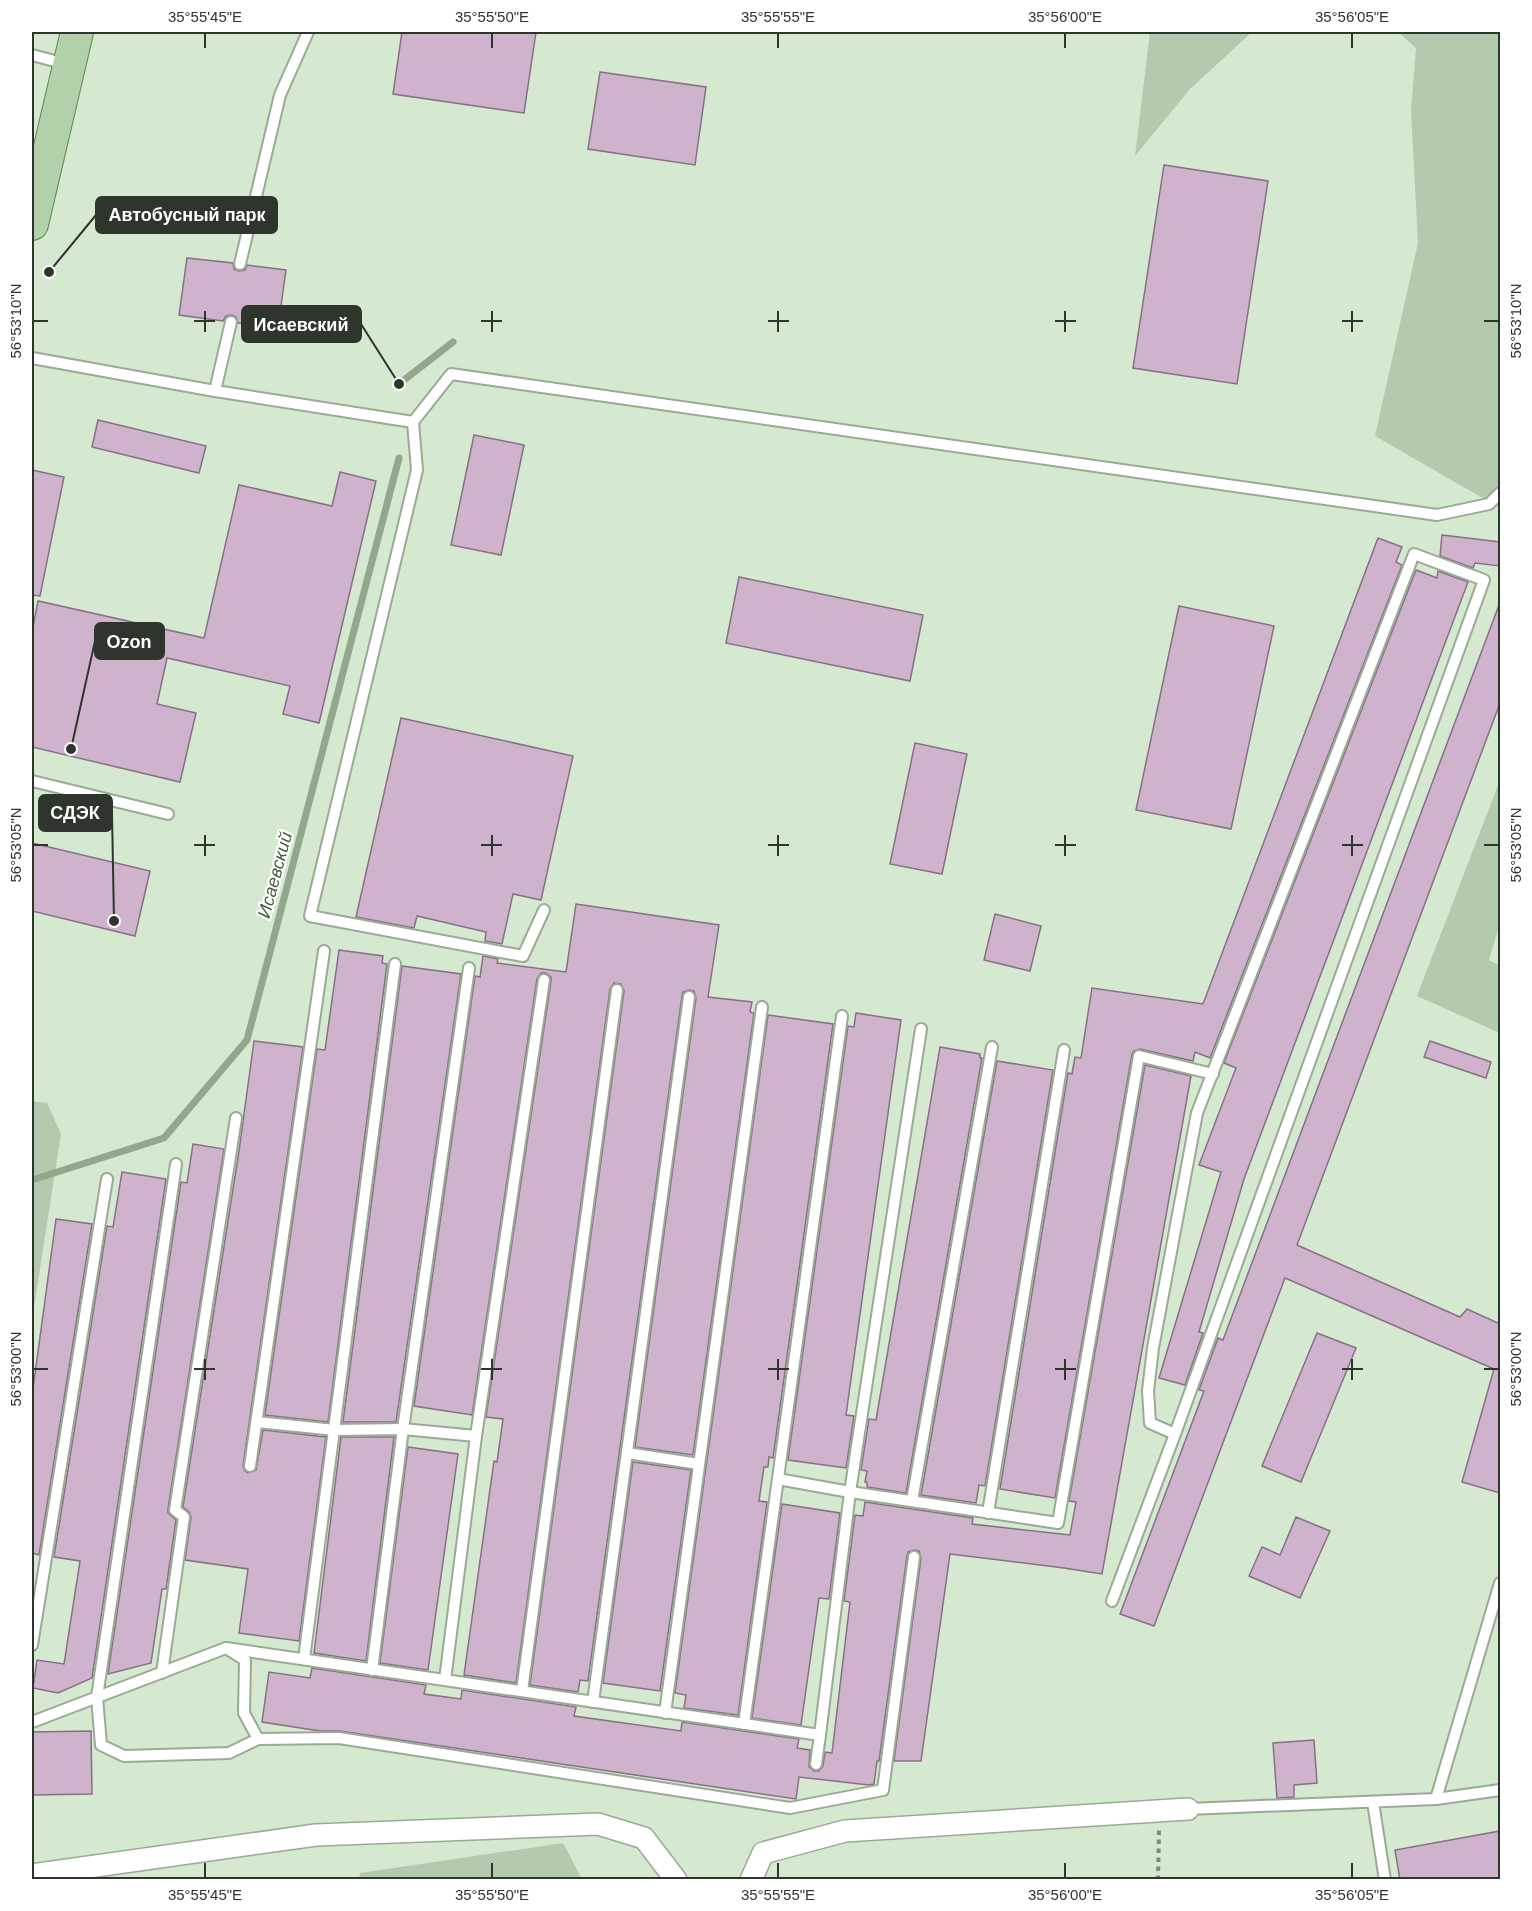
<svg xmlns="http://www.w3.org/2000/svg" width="1532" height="1911" viewBox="0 0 1532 1911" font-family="Helvetica,sans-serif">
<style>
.green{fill:#b4caae}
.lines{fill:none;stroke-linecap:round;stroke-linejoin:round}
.stream{stroke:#92a78c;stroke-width:7}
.building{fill:#cfb3cc;stroke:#867184;stroke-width:1.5}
.service-casing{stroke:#9aab95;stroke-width:14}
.minor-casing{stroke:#9aab95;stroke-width:24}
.primary-casing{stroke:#628558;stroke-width:34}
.path{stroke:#7e8b7a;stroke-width:4;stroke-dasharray:4.5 4.5;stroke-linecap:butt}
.service{stroke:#fff;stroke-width:10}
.minor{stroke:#fff;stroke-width:21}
.primary{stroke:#b2d0a9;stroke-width:32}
.ticks{fill:none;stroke:#2e352c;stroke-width:2}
.labels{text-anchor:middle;stroke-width:4.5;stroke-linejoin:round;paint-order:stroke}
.water-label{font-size:18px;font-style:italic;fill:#3f5f35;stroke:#fff}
.leader{fill:none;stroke:#2e352c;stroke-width:2}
.callout-dot{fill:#2e352c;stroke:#fff;stroke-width:2}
.callout{fill:#2e352c;stroke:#2e352c;stroke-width:2}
.callout-label{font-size:18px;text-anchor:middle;font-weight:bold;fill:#fff}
.neatline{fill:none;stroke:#2e352c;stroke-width:2}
.ticks-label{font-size:15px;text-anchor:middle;fill:#2e352c}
</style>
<rect width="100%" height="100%" fill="#d5e8d0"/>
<!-- green -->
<g class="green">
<path d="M1150,32H1252L1190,89L1135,156Z"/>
<path d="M1398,32H1500V508L1375,436L1418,243L1411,110L1416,48Z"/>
<path d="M1500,780V923L1489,960L1500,966V1033L1417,996Z"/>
<path d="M32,1101L47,1103L61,1134L32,1320Z"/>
<path d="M563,1843L582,1879H359L360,1873Z"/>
</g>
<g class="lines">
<!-- stream -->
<g class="stream">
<path d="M399,384L453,342"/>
<path d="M32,1180L164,1138L247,1040L399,458"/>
</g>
</g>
<!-- building -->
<g class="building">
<path d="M402,32H536L524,113L393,94Z"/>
<path d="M600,72L706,87L695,165L588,149Z"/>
<path d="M1164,165L1268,181L1237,384L1133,368Z"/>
<path d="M187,258L233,263L234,269L239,271L245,270L247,265L286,270L278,328L238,323L236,317L232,315L226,316L223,321L179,315Z"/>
<path d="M98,420L206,446L199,473L92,447Z"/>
<path d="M474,435L524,445L501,555L451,545Z"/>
<path d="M32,470L64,477L40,596L32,595Z"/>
<path d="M340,472L376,481L319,723L283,714L290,686L167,658L157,704L196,713L180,782L32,747V632L38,601L204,638L239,485L332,506Z"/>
<path d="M1442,535L1500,542V566L1475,563L1473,568L1440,556Z"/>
<path d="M1378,538L1402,547L1396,562L1402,565L1210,1058L1195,1052L1193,1061L1140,1049L1134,1051L1132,1054L1055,1498L1000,1489L1068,1073L1072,1074L1075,1057L1081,1058L1092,988L1203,1004Z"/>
<path d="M1416,570L1437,578L1438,571L1468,582L1244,1179L1199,1332L1203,1333L1185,1385L1159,1378L1221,1172L1199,1165L1236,1068L1224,1063Z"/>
<path d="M739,577L923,615L910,681L726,643Z"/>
<path d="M1499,605H1500V703L1297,1245L1460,1317L1467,1309L1500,1324V1493L1462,1482L1494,1369L1285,1278L1154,1626L1120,1614L1204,1391L1199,1390L1218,1338L1223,1340Z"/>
<path d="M1179,606L1274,626L1231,829L1136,810Z"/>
<path d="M401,718L573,756L541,900L513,894L502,944L485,941L486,932L417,916L414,928L356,917Z"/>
<path d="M915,743L967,754L942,874L890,864Z"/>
<path d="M32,843L150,871L135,936L32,911Z"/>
<path d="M576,904L719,925L708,997L752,1002L750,1012L754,1013L693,1455L635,1447L696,998L694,991L689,990L683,992L682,996L588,1681L580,1680L578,1692L530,1685L624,991L621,984L614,983L610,989L516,1683L464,1675L494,1461L497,1462L503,1419L486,1417L551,981V977L546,973H541L537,979L472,1415L414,1406L475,976L480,977L483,956L498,959L497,963L566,972Z"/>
<path d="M995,914L1041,926L1030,971L984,960Z"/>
<path d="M339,950L383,956L382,963L387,964L328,1422L265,1415L317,1049L325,1050Z"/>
<path d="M402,966L461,974L396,1422H343Z"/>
<path d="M856,1013L901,1020L846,1415L854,1416L846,1468L788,1460L848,1026L854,1027Z"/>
<path d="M768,1015L833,1024L773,1458L769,1457L768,1467H764L759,1501L767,1502L738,1715L684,1708L686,1695L675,1693Z"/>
<path d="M254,1041L303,1047L243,1466L245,1471L248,1473L256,1470L263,1430L326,1437L299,1641L239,1633L248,1569L185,1560L191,1517L189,1512L183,1507L239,1151Z"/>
<path d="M1430,1041L1491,1062L1486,1078L1424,1057Z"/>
<path d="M940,1047L980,1054V1058H982L906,1493L867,1487V1482H865L867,1471L861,1470L869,1419L876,1420Z"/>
<path d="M997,1061L1053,1070L985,1486L979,1485L976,1503L921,1495Z"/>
<path d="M1145,1065L1191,1076L1102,1574L1064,1568L950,1554L921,1761H894L921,1558L919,1551L914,1550L908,1552L907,1556L879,1761H877L874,1784L869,1785L799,1777L796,1799L340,1731H320L262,1722L269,1672L310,1678L312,1668L426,1685L424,1694L461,1699L462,1690L576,1707L574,1716L681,1731L682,1722L799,1739L797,1748L810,1750L809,1767L814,1771H819L823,1766L825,1752L832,1753L850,1602L844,1601L855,1515L863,1516L865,1502L973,1518L972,1524L1070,1535L1076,1502L1069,1501Z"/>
<path d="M193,1144L224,1149L168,1509V1513L176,1520L166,1589H162L151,1663L108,1674L181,1182L187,1183Z"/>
<path d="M122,1172L166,1179L92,1678L58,1693L33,1688L37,1660L64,1664L80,1561L54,1557L107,1226L113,1227Z"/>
<path d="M56,1219L92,1224L39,1555L32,1553V1396Z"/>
<path d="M1317,1333L1356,1348L1301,1482L1262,1466Z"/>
<path d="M341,1437H394L366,1661L314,1653Z"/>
<path d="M408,1447L458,1454L428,1670L380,1663Z"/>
<path d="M633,1462L691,1470L660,1691L603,1683Z"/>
<path d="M782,1504L840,1513L829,1599L819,1598L801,1725L752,1718Z"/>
<path d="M1296,1517L1330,1531L1300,1598L1249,1576L1262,1547L1280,1555Z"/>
<path d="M91,1731L92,1794L32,1795V1732Z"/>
<path d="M1314,1740L1317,1783L1294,1785V1797L1277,1798L1273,1743Z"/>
<path d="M1500,1831V1880H1400L1395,1850Z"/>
</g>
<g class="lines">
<!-- service casing -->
<g class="service-casing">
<g id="service">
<path d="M32,55L66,64"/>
<path d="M240,264L280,95L308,32"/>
<path d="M32,358L215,391L413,422"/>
<path d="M215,391L231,322"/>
<path d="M32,781L168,814"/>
<path d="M544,910L523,956L310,916L417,470L413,422L451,374L1437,515L1489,504L1500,493"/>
<path d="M176,1164L97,1697L101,1745L124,1756L229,1753L258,1739"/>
<path d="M257,1422L335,1430L403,1429L476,1436"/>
<path d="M627,1453L699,1464"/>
<path d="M250,1466L324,951"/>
<path d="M778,1479L850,1492L1058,1523L1139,1056L1213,1074"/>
<path d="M912,1501L992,1047"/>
<path d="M988,1513L1064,1050"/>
<path d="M1112,1601L1175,1434L1484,580L1414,554L1197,1113L1153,1348L1148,1391L1150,1423L1175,1434"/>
<path d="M32,1645L107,1179"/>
<path d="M226,1648L245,1660L244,1713L258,1739L339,1738L790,1808L883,1790L914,1557"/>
<path d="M304,1659L395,964"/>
<path d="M372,1670L403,1429L469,968"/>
<path d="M162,1673L184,1517L175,1510L236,1118"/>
<path d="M445,1680L476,1436L544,980"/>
<path d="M522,1691L617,990"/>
<path d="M593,1702L689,997"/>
<path d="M665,1713L762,1007"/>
<path d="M32,1722L226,1648L820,1735L816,1764"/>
<path d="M744,1724L842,1016"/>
<path d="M820,1735L850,1492L921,1029"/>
<path d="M1436,1799L1500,1583"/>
<path d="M1373,1802L1385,1880"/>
<path d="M1188,1809L1436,1799L1500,1790"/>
</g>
</g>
<!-- minor casing -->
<g class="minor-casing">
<g id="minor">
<path d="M32,1875L316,1835L598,1824L644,1838L676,1880"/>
<path d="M751,1880L763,1853L845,1831L1188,1809"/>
</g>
</g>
<!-- primary casing -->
<g class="primary-casing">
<path id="primary" d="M32,224L77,32"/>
</g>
<!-- path -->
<path class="path" d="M1158,1880L1159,1830"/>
<!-- service -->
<use href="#service" class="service"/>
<!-- minor -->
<use href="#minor" class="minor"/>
<!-- primary -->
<use href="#primary" class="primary"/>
</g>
<!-- ticks -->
<path class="ticks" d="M205,33V48M492,33V48M778,33V48M1065,33V48M1352,33V48M205,311V332M492,311V332M778,311V332M1065,311V332M1352,311V332M33,321H48M194,321H215M481,321H502M768,321H789M1055,321H1076M1342,321H1363M1484,321H1499M205,835V856M492,835V856M778,835V856M1065,835V856M1352,835V856M33,845H48M194,845H215M481,845H502M768,845H789M1055,845H1076M1342,845H1363M1484,845H1499M205,1359V1380M492,1359V1380M778,1359V1380M1065,1359V1380M1352,1359V1380M33,1369H48M194,1369H215M481,1369H502M768,1369H789M1055,1369H1076M1342,1369H1363M1484,1369H1499M205,1863V1878M492,1863V1878M778,1863V1878M1065,1863V1878M1352,1863V1878"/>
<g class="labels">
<!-- water labels -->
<g class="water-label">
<text transform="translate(275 875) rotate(-75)" y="6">Исаевский</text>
</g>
</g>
<!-- callouts -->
<path class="leader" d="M49 272L96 215M399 384L361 324M71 749L95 641M114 921L112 813"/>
<g class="callout-dot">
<circle cx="49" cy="272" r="6"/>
<circle cx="399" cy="384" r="6"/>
<circle cx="71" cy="749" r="6"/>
<circle cx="114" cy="921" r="6"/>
</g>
<g class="callout">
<rect x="96" y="197" width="181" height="36" rx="6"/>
<rect x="242" y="306" width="119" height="36" rx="6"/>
<rect x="95" y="623" width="69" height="36" rx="6"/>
<rect x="39" y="795" width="73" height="36" rx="6"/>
</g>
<g class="callout-label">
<text x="187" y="221">Автобусный парк</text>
<text x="301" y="331">Исаевский</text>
<text x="129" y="648">Ozon</text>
<text x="75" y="819">СДЭК</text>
</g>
<!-- border -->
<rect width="1532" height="1911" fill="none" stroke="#ffffff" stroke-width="66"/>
<rect x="33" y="33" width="1466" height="1845" class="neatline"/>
<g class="ticks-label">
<text x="205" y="22">35°55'45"E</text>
<text x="492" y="22">35°55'50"E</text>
<text x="778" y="22">35°55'55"E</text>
<text x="1065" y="22">35°56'00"E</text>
<text x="1352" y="22">35°56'05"E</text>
<text transform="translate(16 321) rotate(-90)" y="5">56°53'10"N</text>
<text transform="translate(1516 321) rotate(-90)" y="5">56°53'10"N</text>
<text transform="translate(16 845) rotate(-90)" y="5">56°53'05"N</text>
<text transform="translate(1516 845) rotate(-90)" y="5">56°53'05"N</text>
<text transform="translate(16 1369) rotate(-90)" y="5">56°53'00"N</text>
<text transform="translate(1516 1369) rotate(-90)" y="5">56°53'00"N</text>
<text x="205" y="1900">35°55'45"E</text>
<text x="492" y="1900">35°55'50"E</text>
<text x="778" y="1900">35°55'55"E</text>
<text x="1065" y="1900">35°56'00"E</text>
<text x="1352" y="1900">35°56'05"E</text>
</g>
</svg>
